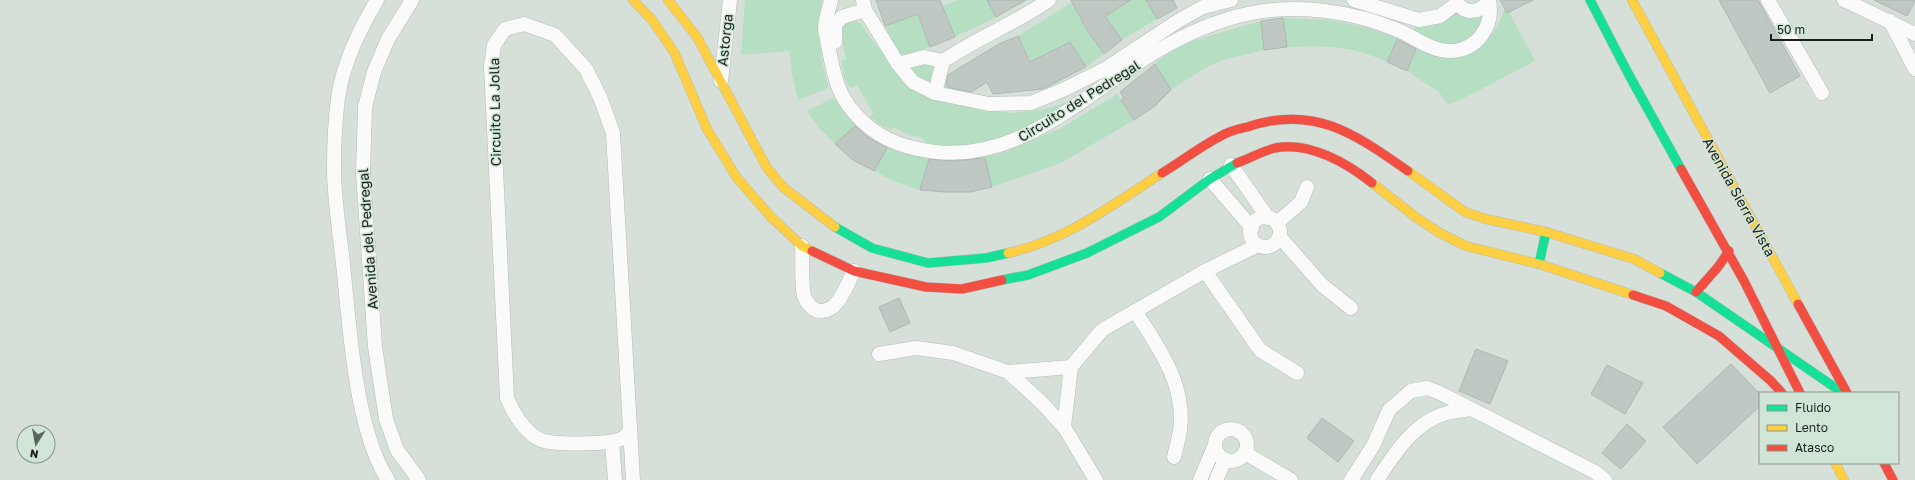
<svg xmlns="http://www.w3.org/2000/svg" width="1915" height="480" viewBox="0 0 1915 480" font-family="'Golos Text',sans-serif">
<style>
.green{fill:#b6dec2}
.building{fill:#bfc8c2;stroke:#aeb7b1}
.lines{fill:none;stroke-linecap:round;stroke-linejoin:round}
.street-casing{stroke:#b5bdb7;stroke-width:15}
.fast-casing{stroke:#b5bdb7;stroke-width:10}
.slow-casing{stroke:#b5bdb7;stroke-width:10}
.jam-casing{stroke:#b5bdb7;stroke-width:10}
.street{stroke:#f9faf9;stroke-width:14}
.fast{stroke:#16e098;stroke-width:9}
.slow{stroke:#ffcf43;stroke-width:9}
.jam{stroke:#f24e42;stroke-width:9}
.labels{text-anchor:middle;stroke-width:3;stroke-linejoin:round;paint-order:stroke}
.street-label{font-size:14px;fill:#1b221d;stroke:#d1e5d7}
</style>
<rect width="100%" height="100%" fill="#d6e0d9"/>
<!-- green -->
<g class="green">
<path d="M745,0H822C818,32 819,57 829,88L798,100L792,75L789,51L741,55Z"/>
<path d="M957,0H987L996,17L955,37L943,6Z"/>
<path d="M1124,0H1146L1157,19L1122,40L1105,16L1126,3Z"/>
<path d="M1072,2L1087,30L1104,54L1086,67L1070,42L1047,53L1062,80L1045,89L1018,36Z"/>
<path d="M1487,5C1481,39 1480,39 1448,49L1413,32L1417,23L1449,13Z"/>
<path d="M1506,6L1535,61L1472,94L1448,105L1439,92L1407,71L1418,45L1440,58C1459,54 1480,47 1493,32C1499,26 1502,14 1506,6Z"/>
<path d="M918,14L930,47L900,56L885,26Z"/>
<path d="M1283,18L1331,20L1398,35L1387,62C1349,45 1327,46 1287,47Z"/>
<path d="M849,21H856L862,24L866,32L897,70L965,106L1013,113L1046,109L1079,98L1049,117L998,142L931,148L921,137L911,136L893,127L891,130L880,125L870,117L873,113L857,85L850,88L844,77L841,60L846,59L843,45V26Z"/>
<path d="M1261,21L1264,50L1223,60L1205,68L1171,90L1155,64L1172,50L1192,41Z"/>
<path d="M942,61L933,92L899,64Z"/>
<path d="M1117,94L1134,120L1061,163L992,187L985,157L1003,153L1063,127Z"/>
<path d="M833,98L857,124L835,144L819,128L807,111Z"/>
<path d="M889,145L929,159L920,190L895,182L874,171Z"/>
</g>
<!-- building -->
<g class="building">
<path d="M876,0H940L955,37L930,47L918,14L885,26Z"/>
<path d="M987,0H1026L996,17Z"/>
<path d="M1071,0H1131L1105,16L1122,40L1104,54L1087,30Z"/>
<path d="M1146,0H1173L1177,8L1157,19Z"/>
<path d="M1500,0H1533L1507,13Z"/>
<path d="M1719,0H1758L1800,76L1770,93Z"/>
<path d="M1874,0H1915V1L1907,16Z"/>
<path d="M1283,18L1287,47L1264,50L1261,21Z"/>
<path d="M1018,36L1030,62L1070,42L1086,67L1042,89L993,94L987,82L971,92L947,87L946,84L948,75L999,44Z"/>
<path d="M1397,39L1416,49L1407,71L1387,62Z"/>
<path d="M1155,64L1171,90L1155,106L1134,120L1121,100L1124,98L1120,92Z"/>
<path d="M855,126L869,138L887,148L874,171L853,160L835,144Z"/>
<path d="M985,158L992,187L970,192H945L920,190L929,159L953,161Z"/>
<path d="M899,298L910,323L890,332L879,307Z"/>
<path d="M1476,349L1508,361L1490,404L1459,391Z"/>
<path d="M1731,364L1760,394V406L1697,464L1663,427Z"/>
<path d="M1607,365L1643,383L1625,414L1591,394Z"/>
<path d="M1322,418L1354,441L1338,462L1307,438Z"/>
<path d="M1627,424L1646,441L1621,469L1602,453Z"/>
</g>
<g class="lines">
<!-- street casing -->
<g class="street-casing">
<g id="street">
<path d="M377,0C359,31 343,63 338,98C335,121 334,145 334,168C334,203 341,239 344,274C350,332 356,431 388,480"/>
<path d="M412,0L388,39L374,72L365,107L363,173L375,347L386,419L397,450L419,480"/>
<path d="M831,0C829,9 825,20 825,29C826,36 828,43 829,50C835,81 839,99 862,121C878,136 897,145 918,149C1013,171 1082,95 1157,51C1186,34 1214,21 1247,14C1297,3 1353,11 1400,31C1417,39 1432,51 1451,51C1478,50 1494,25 1489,1"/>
<path d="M863,0L865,10L898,64L913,82L935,93L989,104L1031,103L1065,89L1105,69L1178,21L1203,7L1231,0"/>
<path d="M1354,0L1419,20L1440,16L1457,3"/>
<path d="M1456,0C1463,16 1481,13 1489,0"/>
<path d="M1768,0L1822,93"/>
<path d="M1844,0L1915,34"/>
<path d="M1890,21L1915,69"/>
<path d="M835,42V25L842,17L865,10"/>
<path d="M898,64L924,57L943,61"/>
<path d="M721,81L730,0"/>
<path d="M935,93L943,61C977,38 1016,23 1049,0"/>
<path d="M1231,165L1268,218"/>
<path d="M1210,179L1252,228"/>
<circle cx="1265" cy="232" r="15"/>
<path d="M1277,223L1301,202L1307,187"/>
<path d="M1280,237L1322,285L1351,308"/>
<path d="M802,246C803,260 801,284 804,296C806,302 811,308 816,310C837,317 847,284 854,271"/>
<path d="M1205,271L1260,350L1297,373"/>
<path d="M1135,311C1158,347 1186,384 1180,430C1179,439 1176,448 1174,457"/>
<path d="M879,354L916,348L953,353L1008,372L1041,402L1064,427L1096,480"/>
<path d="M1008,372L1071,367"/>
<path d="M1064,427L1071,367L1102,330L1205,271L1258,245"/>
<circle cx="1231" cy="445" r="16"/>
<path d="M630,431C628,433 626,436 623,438C613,445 553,445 541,440C525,433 513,413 507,398L491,66L494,45L505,29L524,24L555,35L586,69L600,97L613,133L633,480"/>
<path d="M612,442L615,480"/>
<path d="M1245,453L1291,480"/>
<path d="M1200,480L1214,447"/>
<path d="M1216,480L1225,460"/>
<path d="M1351,480L1373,446L1389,410L1411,391L1427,388L1440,393L1595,472L1605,480"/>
<path d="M1377,480C1395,453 1414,422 1447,413C1455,411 1464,410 1472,409"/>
</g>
</g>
<!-- fast casing -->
<g class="fast-casing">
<g id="fast">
<path d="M1590,0L1629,75L1681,169"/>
<path d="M835,227L872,248L928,263L986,258L1008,253"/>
<path d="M1539,264L1546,232"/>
<path d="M1660,273L1696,292L1843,393"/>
<path d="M1002,280L1028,275L1087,253L1159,217L1210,179L1237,163"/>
</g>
</g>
<!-- slow casing -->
<g class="slow-casing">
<g id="slow">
<path d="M633,0L652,20L674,52L707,129L737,178L771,217L802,246L812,251"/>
<path d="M668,0L697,37L767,168L784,188L835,227"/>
<path d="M1632,0L1798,304"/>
<path d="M1408,171L1465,212L1486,219L1546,232L1634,259L1660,273"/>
<path d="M1372,183L1417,218L1440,233L1466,246L1539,264L1633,295"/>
<path d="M1008,253C1067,240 1112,205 1162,173"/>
<path d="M1835,463L1844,480"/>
</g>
</g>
<!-- jam casing -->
<g class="jam-casing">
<g id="jam">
<path d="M1237,163C1250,158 1263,151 1275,148C1309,141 1347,163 1372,183"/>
<path d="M1681,169L1744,281L1800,393"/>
<path d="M1162,173C1182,161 1201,146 1221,136C1229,131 1239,129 1247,127C1314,104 1355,134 1408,171"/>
<path d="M812,251L854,271L926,287L962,289L1002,280"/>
<path d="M1696,292L1718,267L1729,251"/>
<path d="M1633,295L1666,306L1719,336L1771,381L1782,393"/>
<path d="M1798,304L1847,393"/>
<path d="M1884,463L1893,480"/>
</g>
</g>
<!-- street -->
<use href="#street" class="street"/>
<!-- fast -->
<use href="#fast" class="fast"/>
<!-- slow -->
<use href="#slow" class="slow"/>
<!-- jam -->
<use href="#jam" class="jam"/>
</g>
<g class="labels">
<!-- street labels -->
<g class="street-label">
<text transform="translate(725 40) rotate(-84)" y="5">Astorga</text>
<text transform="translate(1079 101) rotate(-32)" y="5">Circuito del Pedregal</text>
<text transform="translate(495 112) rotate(-91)" y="5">Circuito La Jolla</text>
<text transform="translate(1739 197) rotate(61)" y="5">Avenida Sierra Vista</text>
<text transform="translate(368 239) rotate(-94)" y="5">Avenida del Pedregal</text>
</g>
</g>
<!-- legend -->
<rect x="1759" y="392" width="140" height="72" fill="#d1e5d7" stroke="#88978d"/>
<rect x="1767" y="405" width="20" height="6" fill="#16e098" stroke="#88978d"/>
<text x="1795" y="412" font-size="12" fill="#1b221d">Fluido</text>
<rect x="1767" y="425" width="20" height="6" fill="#ffcf43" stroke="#88978d"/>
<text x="1795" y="432" font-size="12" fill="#1b221d">Lento</text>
<rect x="1767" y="445" width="20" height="6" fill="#f24e42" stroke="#88978d"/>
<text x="1795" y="452" font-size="12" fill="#1b221d">Atasco</text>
<!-- north arrow -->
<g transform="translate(36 444) rotate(191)"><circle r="19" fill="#d1e5d7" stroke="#88978d"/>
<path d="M0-3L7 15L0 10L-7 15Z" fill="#5c645f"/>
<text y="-6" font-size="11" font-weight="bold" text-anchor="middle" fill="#1b221d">N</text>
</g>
<!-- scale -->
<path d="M1771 34v6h101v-6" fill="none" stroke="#1b221d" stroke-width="2"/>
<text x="1777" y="34" font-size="12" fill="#1b221d" stroke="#d1e5d7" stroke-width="3" paint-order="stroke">50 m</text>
</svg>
